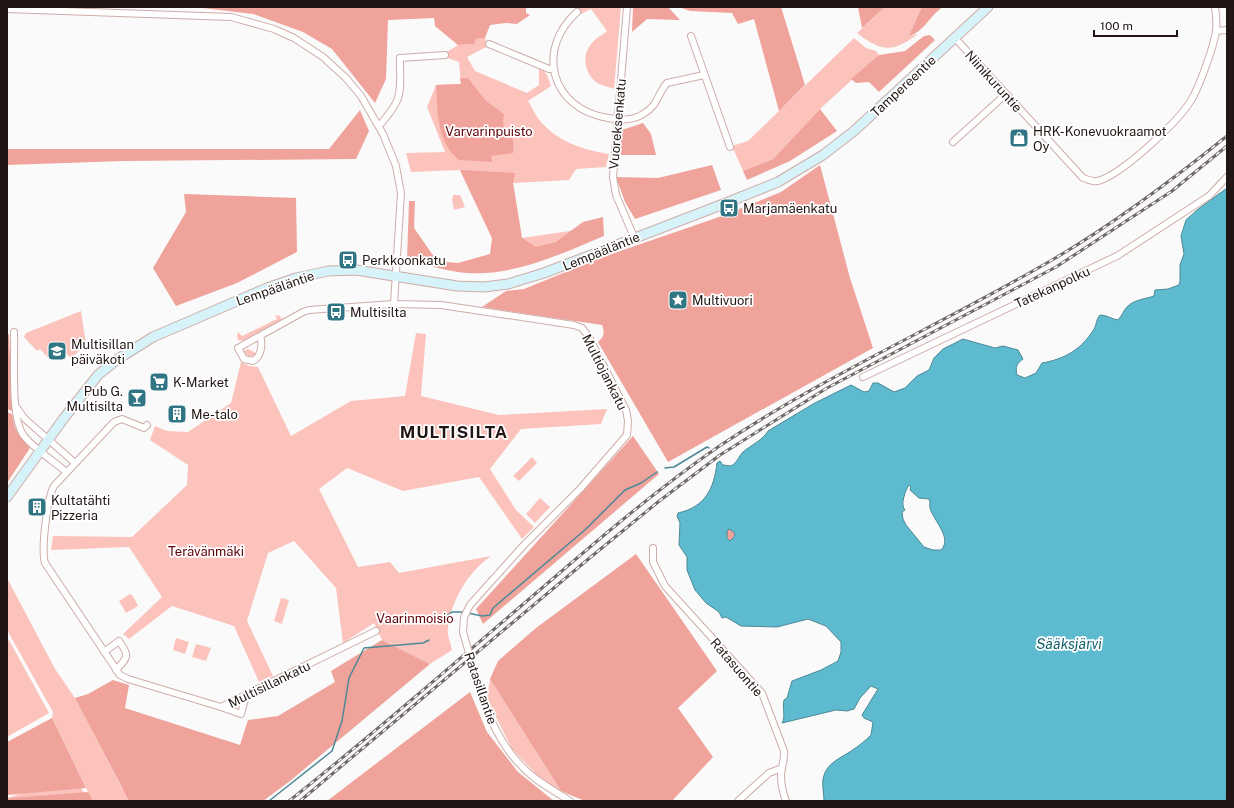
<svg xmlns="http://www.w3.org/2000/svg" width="1234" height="808" viewBox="0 0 1234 808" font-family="'Public Sans',sans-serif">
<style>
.green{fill:#fcc3bd}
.forest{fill:#efa39b}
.water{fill:#5ebace;stroke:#4c8996;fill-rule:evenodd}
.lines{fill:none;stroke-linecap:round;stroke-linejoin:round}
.stream{stroke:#4c8996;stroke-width:1.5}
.minor-casing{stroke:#ceaca8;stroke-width:8}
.secondary-casing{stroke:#ceaca8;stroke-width:11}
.minor{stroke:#fff;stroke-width:6}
.secondary{stroke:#d6f3fa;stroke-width:9}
.rail-casing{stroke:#706867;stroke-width:3}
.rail{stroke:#fff;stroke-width:1.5;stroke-dasharray:4.5;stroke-linecap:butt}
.minor-bridge-casing{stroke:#ceaca8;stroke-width:8;stroke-linecap:butt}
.minor-bridge{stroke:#fff;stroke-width:6}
.labels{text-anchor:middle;stroke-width:3.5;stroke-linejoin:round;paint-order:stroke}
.street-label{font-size:13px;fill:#221614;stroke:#fff}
.park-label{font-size:13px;fill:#5e0107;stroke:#fff}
.poi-label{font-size:13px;fill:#221614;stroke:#fff;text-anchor:start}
.water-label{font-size:14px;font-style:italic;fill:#125f6e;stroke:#fff}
.district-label{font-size:17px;font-weight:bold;letter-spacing:1px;fill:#221614;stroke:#fff}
</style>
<rect width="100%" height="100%" fill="#fafafa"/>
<!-- green -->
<g class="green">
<path d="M576,7H621L614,89C610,87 604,86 599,84C584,75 580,53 594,41C597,37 603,35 607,31L591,9L581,14Z"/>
<path d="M885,7H922L910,36L918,34C892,53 882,52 857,33Z"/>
<path d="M485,38L488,46L467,57L475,71L527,93L539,85V68C547,72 548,77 551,86L528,101C533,109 537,119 544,125C561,143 585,150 609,154L606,167L576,169L569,180L513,183L522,238L570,231L583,223L589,233L496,259L492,238L460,170L411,172L406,153L445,152L427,107L436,85L461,84L459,62L448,58L447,52L458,45L474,44L476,39Z"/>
<path d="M854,38L866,48L876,51L879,55L820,109L773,159L743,171L732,146L748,141Z"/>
<path d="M453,195H460L465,207L454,210L452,200Z"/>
<path d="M81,311L86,343L84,347L71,358L62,349L50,360L40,349L37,351L24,337L26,333Z"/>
<path d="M275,315L280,316L282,320L244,341L238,340L237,336L238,332L242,336L277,319Z"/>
<path d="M416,333L426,334L421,396L499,415L607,409L601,424L521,429L490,469L516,510L534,527L522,539L479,477L403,491L347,468L319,489L358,567L390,562L399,573L491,556C468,572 451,600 448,629C447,635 451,644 452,650L430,664L382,640L374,623L343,643L336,588L294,541L268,553L247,621L273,676L259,682L234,626L172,606L129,639L123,634L162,597L129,547L51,550L53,536L132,537L187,485L188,465L150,440L155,426L167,431L188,432L231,403L241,362L249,366L258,367L291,436L351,401L405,396Z"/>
<path d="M248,349L256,353L254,356L248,357L244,351Z"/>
<path d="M532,457L537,463L519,481L513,476Z"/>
<path d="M540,498L550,507L535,523L526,514Z"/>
<path d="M7,578L55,669L75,698L123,790L223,801H7V798L75,777L84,793L88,792L52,718L53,712L7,630Z"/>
<path d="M130,594L133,596L138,606L126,613L119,601Z"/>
<path d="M281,598L289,600L282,624L274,621Z"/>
<path d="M176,638L189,642L185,654L173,650Z"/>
<path d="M9,640L49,713L7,737V641Z"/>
<path d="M196,644L211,648L206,661L192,657Z"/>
<path d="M490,679L561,791L541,779L512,749L487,699Z"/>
</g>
<!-- forest -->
<g class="forest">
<path d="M194,7H526V13L530,15L517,24L506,23L490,25L485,38L476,39L474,44L458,45L435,26L434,18L388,20L386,79L375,103L332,49L303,32L253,14Z"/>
<path d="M633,7H664L669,8L680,20L647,19L632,32Z"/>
<path d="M679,7H781L805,85L779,111L754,19L738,24L732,13L690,11Z"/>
<path d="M858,7H885L862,28Z"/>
<path d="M922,7H943C930,15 924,32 909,36Z"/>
<path d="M930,35L935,40L879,92L869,82L856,83L851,79L879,55L905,51L924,36Z"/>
<path d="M460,78H468L486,101L504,114C501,134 508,128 513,140C514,144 513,150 513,153L491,156L492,162L459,160C436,141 438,113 436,85L461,84Z"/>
<path d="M820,109L837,131L790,161L747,180L743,171L773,159Z"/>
<path d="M360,110L369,131L356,159L123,161L7,165V149H329Z"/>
<path d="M643,123L651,134L656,155H619L622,130Z"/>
<path d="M712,165L721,190L635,219L625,202L616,177L658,178Z"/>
<path d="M820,165L850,278L873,348L668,462L598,342C604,337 605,333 602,325L482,307L506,291L524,289L600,258L722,216L781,192Z"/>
<path d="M460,170L515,173L513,183L522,238L536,247L556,242L583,222L603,217L604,236C560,254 516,276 467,273C448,272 426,264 407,260L409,201H415L414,228L437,261L458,263L490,254L492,238Z"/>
<path d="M184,194L296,198L297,252L237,283L176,306L153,268L186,212Z"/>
<path d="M9,334L12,411L7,409V335Z"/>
<path d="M7,412L12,414L15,428L30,448L7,483Z"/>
<path d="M633,436L659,474L483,624L476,609Z"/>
<path d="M729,529L735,533L732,540L730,541L727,538V531Z"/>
<path d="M636,554L717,671L678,708L713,757L672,801H585L561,791L490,679L498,661L536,628Z"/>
<path d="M382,640L430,664L290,781L263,801H129L75,698L88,694L113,680L129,685L125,708L240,745L248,720L278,716L335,682L331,671Z"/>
<path d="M470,692L487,732L518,772L554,801H327Z"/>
<path d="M52,718L86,788L7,795V742Z"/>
<path d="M88,792L93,801H7V799L11,798Z"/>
</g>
<!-- water -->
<path class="water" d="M1227,188V799L1224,801H824C824,794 822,786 823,779C826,762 842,758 854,749C860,745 866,740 871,735L873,722L864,718L862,715L878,689L871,686L860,698L854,709L847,711L836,710L782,723C786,717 782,707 784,700L787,698L792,681L821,670L838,661L841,652V642L826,626L808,619L777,627L741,626L726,617L722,618L719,612L706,603L695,590L687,570V557L679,545L680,523L677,516L678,513C705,507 714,489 717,463L720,461L723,465L731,466C738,462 738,457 743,452C751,445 763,440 768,431L813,404L851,385L864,392L869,391L873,383H878L894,392L905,388L917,376L929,370L934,358L943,349L963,339L995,348L1003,346L1018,350L1023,359C1017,363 1015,367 1017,375L1025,378L1036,373L1042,363C1065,359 1082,349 1094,329C1097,324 1096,319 1100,315C1107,315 1111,319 1118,320C1122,316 1123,311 1127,307C1133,300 1145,299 1154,296L1155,290L1168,289L1179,285L1180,281V265L1184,254L1181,236L1186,220L1197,210ZM909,485L911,487L910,490L919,498L929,499C931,503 929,505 930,508C933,520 953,538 941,550H933L924,547L906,525L903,519L902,512L905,510C900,505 905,491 909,485ZM729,529L735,533L734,537L730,541L727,538V531Z"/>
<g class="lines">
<!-- stream -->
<g class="stream">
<path d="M665,468L674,467L707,447L709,448"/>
<path d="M468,613L482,616L490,615L493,608L586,529L625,490L641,483L657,472"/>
<path d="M434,624L452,612H464"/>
<path d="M269,801L332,751L342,721L349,678L364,648L423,643L429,640"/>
</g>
<!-- minor casing -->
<g class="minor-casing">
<g id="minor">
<path d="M627,7L613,177L616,195L634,237"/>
<path d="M7,9L231,17L274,29L294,38L323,57L346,78L361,96L383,134L396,166L401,193L394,304"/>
<path d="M577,12C535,50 551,109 608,118C620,120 632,121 643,114C659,105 657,94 667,83L704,75"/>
<path d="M1216,31L1227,30"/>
<path d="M691,36L730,147"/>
<path d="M955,38L1083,178C1090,180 1094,183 1101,180C1125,171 1181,120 1193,97C1200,84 1214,46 1216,31C1217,24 1216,14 1215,7"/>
<path d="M489,44L549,69H553"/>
<path d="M379,126C404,97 400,95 400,58L445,55"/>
<path d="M953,142L1006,94"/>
<path d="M14,332C15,356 10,419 24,436C35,450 53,460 66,472"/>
<path d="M260,336C263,345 261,357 253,361L244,359L238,348L303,312L309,310L394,304L441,305L574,325L582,328L589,337L626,410L628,421L627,435L580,489L523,546L470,605L464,617L463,632"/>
<path d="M863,377L1117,256L1209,196L1227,177"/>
<path d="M17,408L25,419L75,463"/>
<path d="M147,425L144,428L122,419L114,422L54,486C47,498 41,550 45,563L120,675L128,679L221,707L376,631"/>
<path d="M653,548V562L665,586L762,693L784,751C785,760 781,767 781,776C781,785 783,793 786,801"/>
<path d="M104,652L119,641C130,656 128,657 116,670"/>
<path d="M480,692C492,726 507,757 536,779C547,787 559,794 570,801"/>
<path d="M221,707L241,714L246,695"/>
<path d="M738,801L769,773L782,768"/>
</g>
</g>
<!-- secondary casing -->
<g class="secondary-casing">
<path id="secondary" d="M7,497L64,418L98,375L118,359L153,337L267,288L296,278L328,271L356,270L457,286L484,287L508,284L544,273L726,203L778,182L823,155L854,131L988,7"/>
</g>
<!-- minor -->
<use href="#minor" class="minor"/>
<!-- secondary -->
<use href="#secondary" class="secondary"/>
<!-- rail casing -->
<g class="rail-casing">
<g id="rail">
<path d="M289,801C375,733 458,660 542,588C599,539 656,490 718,447C825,375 941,325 1052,260C1114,224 1171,181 1227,136"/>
<path d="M300,801L586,561L658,502L720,455L827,388L1056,267L1172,191L1227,146"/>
</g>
</g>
<!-- rail -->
<use href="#rail" class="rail"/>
<!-- minor-bridge casing -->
<g class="minor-bridge-casing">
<path id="minor-bridge" d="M463,632L480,692"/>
</g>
<!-- minor-bridge -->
<use href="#minor-bridge" class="minor-bridge"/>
</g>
<!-- icons -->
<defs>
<g id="shop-square" transform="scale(1)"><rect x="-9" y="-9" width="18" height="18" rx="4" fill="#307584" stroke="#fff"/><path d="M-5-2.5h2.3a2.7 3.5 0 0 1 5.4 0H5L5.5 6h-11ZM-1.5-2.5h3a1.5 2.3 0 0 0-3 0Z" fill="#fff"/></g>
<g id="bus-square" transform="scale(1)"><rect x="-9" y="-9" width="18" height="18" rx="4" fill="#307584" stroke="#fff"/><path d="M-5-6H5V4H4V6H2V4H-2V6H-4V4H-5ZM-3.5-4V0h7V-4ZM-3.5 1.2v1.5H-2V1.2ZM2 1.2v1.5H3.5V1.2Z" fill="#fff"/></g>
<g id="sight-square" transform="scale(1)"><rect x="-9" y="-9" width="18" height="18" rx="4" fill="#307584" stroke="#fff"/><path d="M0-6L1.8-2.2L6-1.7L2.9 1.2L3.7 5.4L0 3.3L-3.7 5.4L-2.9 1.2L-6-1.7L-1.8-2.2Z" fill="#fff"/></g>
<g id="school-square" transform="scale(1)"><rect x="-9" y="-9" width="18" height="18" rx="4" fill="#307584" stroke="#fff"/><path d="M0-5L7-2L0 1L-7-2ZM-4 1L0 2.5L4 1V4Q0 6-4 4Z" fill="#fff"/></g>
<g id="supermarket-square" transform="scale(1)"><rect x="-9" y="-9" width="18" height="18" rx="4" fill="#307584" stroke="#fff"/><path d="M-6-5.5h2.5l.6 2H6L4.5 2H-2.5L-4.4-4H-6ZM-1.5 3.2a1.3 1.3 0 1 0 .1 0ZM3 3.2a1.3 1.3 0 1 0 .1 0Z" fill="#fff"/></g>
<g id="bar-square" transform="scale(1)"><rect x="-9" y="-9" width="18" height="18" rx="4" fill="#307584" stroke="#fff"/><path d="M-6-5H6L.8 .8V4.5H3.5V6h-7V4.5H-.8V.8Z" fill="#fff"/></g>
<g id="building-square" transform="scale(1)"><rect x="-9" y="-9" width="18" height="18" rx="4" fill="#307584" stroke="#fff"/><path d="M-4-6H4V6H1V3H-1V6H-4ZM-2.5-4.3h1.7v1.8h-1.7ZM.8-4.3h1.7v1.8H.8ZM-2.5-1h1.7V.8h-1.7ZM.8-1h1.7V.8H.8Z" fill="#fff"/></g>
</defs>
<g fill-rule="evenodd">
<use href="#shop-square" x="1019" y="138"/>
<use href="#bus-square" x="729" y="208"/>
<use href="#bus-square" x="348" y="260"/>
<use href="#sight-square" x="678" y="300"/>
<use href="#bus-square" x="336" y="312"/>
<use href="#school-square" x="57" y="351"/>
<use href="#supermarket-square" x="159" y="382"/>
<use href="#bar-square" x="137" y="398"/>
<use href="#building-square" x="177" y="414"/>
<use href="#building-square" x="37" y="507"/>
</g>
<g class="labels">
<!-- street labels -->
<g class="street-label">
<text transform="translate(994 81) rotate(48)" y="5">Niinikuruntie</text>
<text transform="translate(903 86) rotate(-43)" y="5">Tampereentie</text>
<text transform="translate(617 124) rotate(-85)" y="5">Vuoreksenkatu</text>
<text transform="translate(601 251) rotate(-22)" y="5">Lempääläntie</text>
<text transform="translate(1052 287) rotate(-25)" y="5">Tatekanpolku</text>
<text transform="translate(275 288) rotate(-19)" y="5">Lempääläntie</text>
<text transform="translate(605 372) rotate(63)" y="5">Multiojankatu</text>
<text transform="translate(737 667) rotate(49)" y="5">Ratasuontie</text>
<text transform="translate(269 684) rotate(-26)" y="5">Multisillankatu</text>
<text transform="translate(481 688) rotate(71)" y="5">Ratasillantie</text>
</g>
<!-- park labels -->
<g class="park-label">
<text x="489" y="136">Varvarinpuisto</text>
<text x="206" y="556">Terävänmäki</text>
<text x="415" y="623">Vaarinmoisio</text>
</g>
<!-- poi labels -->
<g class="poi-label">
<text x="1033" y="136">HRK-Konevuokraamot<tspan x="1033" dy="15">Oy</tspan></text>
<text x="743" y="213">Marjamäenkatu</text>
<text x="362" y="265">Perkkoonkatu</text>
<text x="692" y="305">Multivuori</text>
<text x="350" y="317">Multisilta</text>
<text x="71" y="349">Multisillan<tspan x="71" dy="15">päiväkoti</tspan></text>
<text x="173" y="387">K-Market</text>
<text x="123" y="396" text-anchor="end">Pub G.<tspan x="123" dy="15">Multisilta</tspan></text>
<text x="191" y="419">Me-talo</text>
<text x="51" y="505">Kultatähti<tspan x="51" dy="15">Pizzeria</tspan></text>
</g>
<!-- water labels -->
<g class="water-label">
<text x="1069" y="649">Sääksjärvi</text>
</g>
<!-- district labels -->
<g class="district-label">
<text x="454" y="438">MULTISILTA</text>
</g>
</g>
<!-- border -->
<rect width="1234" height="808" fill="none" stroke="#221614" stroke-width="16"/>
<!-- scale -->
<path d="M1094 30v6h83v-6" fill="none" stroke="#221614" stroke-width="2"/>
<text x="1100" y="30" font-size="12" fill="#221614" stroke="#ffffff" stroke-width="3" paint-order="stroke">100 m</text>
</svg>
